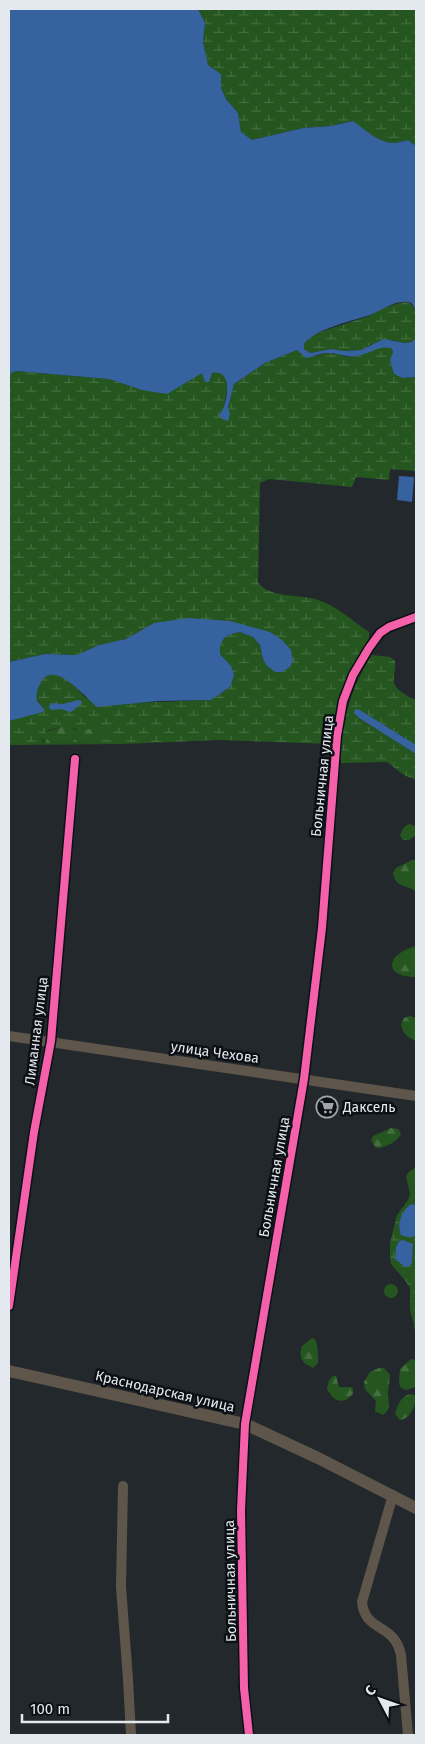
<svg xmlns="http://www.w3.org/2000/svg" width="425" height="1744" viewBox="0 0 425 1744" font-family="'Fira Sans',sans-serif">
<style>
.forest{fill:url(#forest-firs)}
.wetland{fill:url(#wetland-marsh);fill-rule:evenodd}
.water{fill:#3663a0}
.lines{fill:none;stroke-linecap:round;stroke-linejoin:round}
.minor{stroke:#5e564a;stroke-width:10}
.tertiary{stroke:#5e564a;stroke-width:12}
.cycleway-casing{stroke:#0c1014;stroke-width:11}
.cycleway{stroke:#f560ab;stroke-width:8}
.labels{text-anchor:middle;stroke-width:5;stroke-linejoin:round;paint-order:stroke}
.street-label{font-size:14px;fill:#e3e9ef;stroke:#0c1014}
.poi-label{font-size:14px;fill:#e3e9ef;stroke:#0c1014;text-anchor:start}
</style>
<defs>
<pattern id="forest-firs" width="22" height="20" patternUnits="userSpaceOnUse" patternTransform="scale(1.25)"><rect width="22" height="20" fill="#25561f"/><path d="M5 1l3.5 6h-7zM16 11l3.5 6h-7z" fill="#446e40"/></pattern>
<pattern id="wetland-marsh" width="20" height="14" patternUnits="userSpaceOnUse" patternTransform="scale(1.25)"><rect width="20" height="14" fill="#25561f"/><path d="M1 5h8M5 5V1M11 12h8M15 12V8" fill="none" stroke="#446e40"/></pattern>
</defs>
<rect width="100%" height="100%" fill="#23282c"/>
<!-- forest -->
<g class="forest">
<path d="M60,727H70L76,730L93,727L102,730L112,735L111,738L98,742L46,743L41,738L44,733Z"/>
<path d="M410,824L416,827V835L409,840H403L400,835C402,830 404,825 410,824Z"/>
<path d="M412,860H416V891C406,885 395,887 393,873L396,868Z"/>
<path d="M416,946V977C382,977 386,954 416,946Z"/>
<path d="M410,1016L416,1018V1041C407,1037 403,1034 401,1024L404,1018Z"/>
<path d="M391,1128L398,1129L401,1134C397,1142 385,1148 376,1148L371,1140L373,1136Z"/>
<path d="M416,1167V1200H408L410,1194L406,1176L409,1172Z"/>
<circle cx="391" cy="1291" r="7"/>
<path d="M312,1338L315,1339C318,1344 318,1357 318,1363L313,1368C302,1363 298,1358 302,1346Z"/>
<path d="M411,1359L416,1360V1387L406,1390L400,1387L399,1382L400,1369Z"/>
<path d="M379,1368H384L390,1375C390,1381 388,1386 388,1392C388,1401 392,1409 383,1415L375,1411L376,1401L365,1389L364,1382L370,1372Z"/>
<path d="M333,1376H336L339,1387H352L353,1390V1394L346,1400C335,1403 332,1397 327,1389L329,1380Z"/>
<path d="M410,1394L414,1395L416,1398C415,1407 410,1419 400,1420L395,1414C398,1405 400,1397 410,1394Z"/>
</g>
<!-- wetland -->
<g class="wetland">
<path d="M198,9H416V146L408,140C403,141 397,143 392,143C377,142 365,129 352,121L331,126L303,128L252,140L241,132L238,113L226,99L221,88V74L208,65L203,42L205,23Z"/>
<path d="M403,302C421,302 416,325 416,338L413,342L405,343L392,340L370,345L361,350L345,351L331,349L310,353L304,349V344L307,339L320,332L369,316L379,309Z"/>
<path d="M383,346L391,348L403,378L416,377V471L390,469L389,480L356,477L352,487L269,479L260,483L258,582C266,597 299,595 315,599C335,604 352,621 369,632V639C347,676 335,701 331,744L220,740L122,744L9,745V721L44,709C42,706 38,703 37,700C34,691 41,675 50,674C64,673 78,689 86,698L131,703L211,700L230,687L233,675L231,666L220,654V645L224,638L231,634L240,632L253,637L260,645L263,659L267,666L275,672L270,632L154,623L126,639L99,645L77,655L45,654L9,662V374L16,371L109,379L142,390L202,373L210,377L212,372C235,368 225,399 223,411L228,408L234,384L265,363L297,350L316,356L325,353L337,354L347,357L359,356ZM60,727H70L81,731L93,728L102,730L112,735L111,738L98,742L46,743L42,741L41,738C45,730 52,729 60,727Z"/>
<path d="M372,655L390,657L395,661C396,669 393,676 394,682C396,691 409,697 416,700V745L360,710L354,713L359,718L416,754V780L404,775L387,762L341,763C340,724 351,687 372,655Z"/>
<path d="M408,1200H416V1205L411,1204L401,1218L399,1230L416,1235V1301C414,1308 416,1331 416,1341L414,1324L410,1311V1288L404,1279L391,1264L390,1256V1243L397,1215ZM403,1240L413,1245L412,1263L410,1266Z"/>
</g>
<!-- water -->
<g class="water">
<path d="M9,9H198L205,23L203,42L208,65L221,74V88L226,99L238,113L241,132L252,140L303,128L331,126L353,121C365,129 377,142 392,143C397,143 403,141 408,140L416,146V312C414,307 413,302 407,302C394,300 378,313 367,316C351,321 313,330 304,344V349L310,353L331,349L345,351L361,350L384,339L405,343L412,342L416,338V377L403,378L394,374L390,360L393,352L391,348C379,345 369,354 357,356C346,358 337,352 325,353C319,354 312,357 306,358L297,350L265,363L234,384L228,408L230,414L228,421L222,419L219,415C227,407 235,368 212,373L209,382H205L202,373L167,394L142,390L109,379L16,371L9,374Z"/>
<path d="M399,476L414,477L412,502L397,500Z"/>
<path d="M189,618L230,621L270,632L282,640L291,650L293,660L290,667L282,672H275L267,666L263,659L260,645L253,637L240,632L231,634L224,638L220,646V654L231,666L234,675L230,687L211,700L158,701L97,707C86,698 54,659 41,682C37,689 36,693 37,701L44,709L43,712L9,721V662L45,654L77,655L99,645L126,639L154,623Z"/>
<path d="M78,700L81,701V704L71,712L61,709L51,710L49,707L51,703L63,704Z"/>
<path d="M356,709L360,710L416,745V754L359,718L354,713V711Z"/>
<path d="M411,1204L416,1205V1235C411,1239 406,1237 401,1235C396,1224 402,1210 411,1204Z"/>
<path d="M403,1240L413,1244L412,1263L410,1266L405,1267L395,1259L396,1247L399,1241Z"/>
</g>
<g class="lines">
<!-- minor -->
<g class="minor">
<path d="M9,1036L416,1096"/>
<path d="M9,1306L34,1132L51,1041L75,759"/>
<path d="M123,1486L121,1587L128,1679L131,1735"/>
<path d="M393,1495L362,1602C365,1633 394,1622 401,1655L408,1735"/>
<path d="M249,1735L244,1688L241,1510L245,1424L304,1079L322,928L337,736L343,701L353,675L369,648L380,633L389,627L416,617"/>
</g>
<!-- tertiary -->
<path class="tertiary" d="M9,1371L245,1424L318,1458L416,1508"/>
<!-- cycleway casing -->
<g class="cycleway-casing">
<g id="cycleway">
<path d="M9,1306L34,1132L51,1041L75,759"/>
<path d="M249,1735L244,1688L241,1510L245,1424L304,1079L322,928L337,736L343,701L353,675L369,648L380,633L389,627L416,617"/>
</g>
</g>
<!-- cycleway -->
<use href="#cycleway" class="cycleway"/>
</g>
<!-- icons -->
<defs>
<g id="supermarket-ring" transform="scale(1.125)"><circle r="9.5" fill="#0c1014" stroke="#a0a5ab" stroke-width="1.5"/><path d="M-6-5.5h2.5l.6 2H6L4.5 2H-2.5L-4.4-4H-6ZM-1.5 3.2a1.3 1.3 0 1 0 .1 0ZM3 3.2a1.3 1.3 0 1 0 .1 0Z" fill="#a0a5ab"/></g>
</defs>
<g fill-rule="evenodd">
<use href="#supermarket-ring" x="327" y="1107"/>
</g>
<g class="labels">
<!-- street labels -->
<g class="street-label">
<text transform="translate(322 776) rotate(-84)" y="5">Больничная улица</text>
<text transform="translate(36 1031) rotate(-83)" y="5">Лиманная улица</text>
<text transform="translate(215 1052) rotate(8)" y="5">улица Чехова</text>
<text transform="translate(274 1177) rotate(-80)" y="5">Больничная улица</text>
<text transform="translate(165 1391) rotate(13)" y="5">Краснодарская улица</text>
<text transform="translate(230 1581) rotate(-91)" y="5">Больничная улица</text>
</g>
<!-- poi labels -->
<g class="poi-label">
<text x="343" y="1112">Даксель</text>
</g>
</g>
<!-- border -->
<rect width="425" height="1744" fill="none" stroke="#e3e9ef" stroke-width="20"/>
<!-- north arrow -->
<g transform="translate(380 1699) rotate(311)" stroke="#0c1014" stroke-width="4" paint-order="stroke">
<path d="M0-4L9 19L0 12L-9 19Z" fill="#e3e9ef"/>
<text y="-8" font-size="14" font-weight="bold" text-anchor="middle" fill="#e3e9ef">С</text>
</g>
<!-- scale -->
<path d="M22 1714v8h146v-8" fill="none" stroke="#e3e9ef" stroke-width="2.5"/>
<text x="30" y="1714" font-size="15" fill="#e3e9ef" stroke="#0c1014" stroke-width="4" paint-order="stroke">100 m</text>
</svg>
